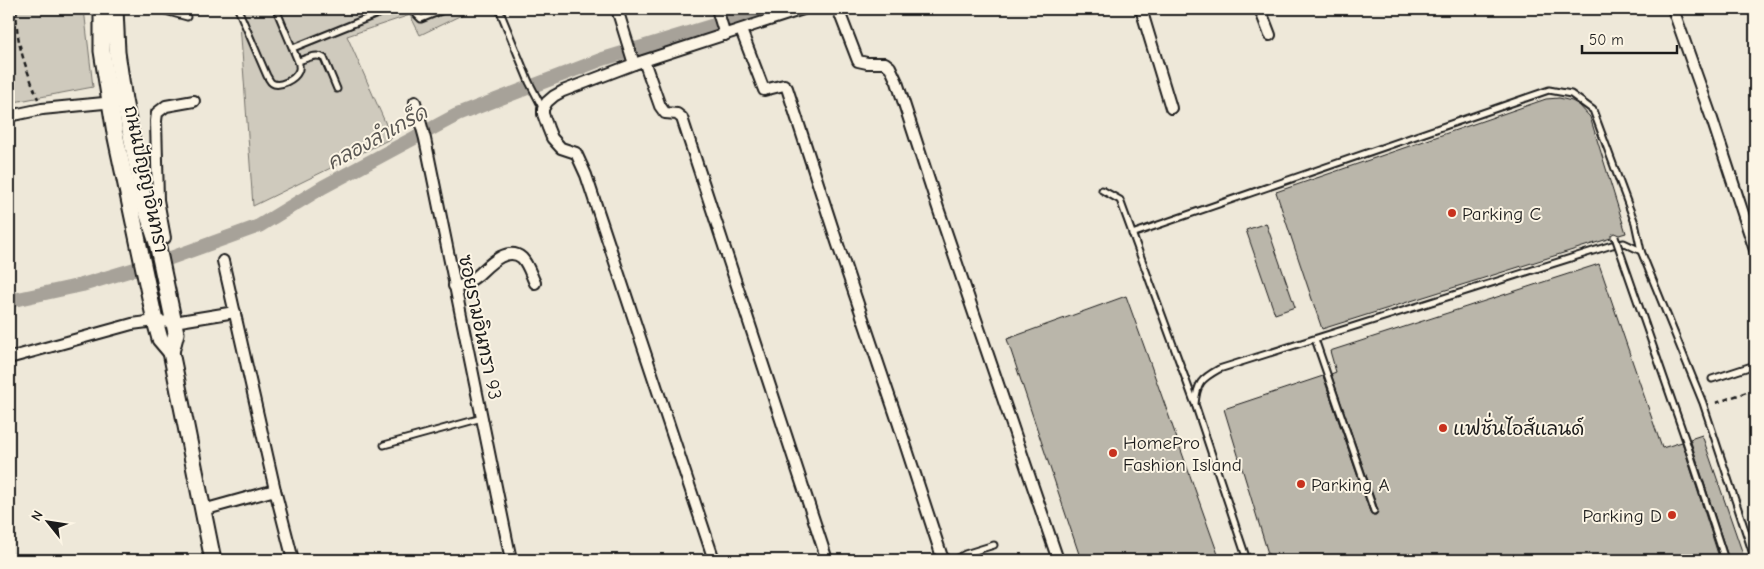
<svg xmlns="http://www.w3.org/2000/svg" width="1764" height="569" viewBox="0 0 1764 569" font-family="'Comic Neue','Playpen Sans Thai',sans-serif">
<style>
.green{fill:#cfcabd;stroke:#76736c}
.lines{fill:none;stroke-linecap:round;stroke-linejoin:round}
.canal{stroke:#a7a299;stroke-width:14}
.building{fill:#bab6aa;stroke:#1c1c1c}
.service-casing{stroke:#1c1c1c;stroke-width:9}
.minor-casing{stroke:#1c1c1c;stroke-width:14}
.secondary-casing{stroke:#1c1c1c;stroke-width:19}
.path{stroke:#1c1c1c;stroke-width:2.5;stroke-dasharray:5 4;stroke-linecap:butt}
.service{stroke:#fcf5e5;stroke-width:5}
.minor{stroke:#fcf5e5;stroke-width:10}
.secondary{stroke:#fcf5e5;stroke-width:15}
.service-bridge-casing{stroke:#1c1c1c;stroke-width:9;stroke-linecap:butt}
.service-bridge{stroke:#fcf5e5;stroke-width:5}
.poi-dot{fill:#c8321e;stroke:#fcf5e5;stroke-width:2}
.labels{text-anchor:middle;stroke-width:4;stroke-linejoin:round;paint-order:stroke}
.street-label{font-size:19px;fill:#1c1c1c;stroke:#fcf5e5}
.poi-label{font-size:19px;fill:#1c1c1c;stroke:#fcf5e5;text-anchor:start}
.water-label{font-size:20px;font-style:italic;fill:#5b5854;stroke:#fcf5e5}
</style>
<rect width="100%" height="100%" fill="#eee8d9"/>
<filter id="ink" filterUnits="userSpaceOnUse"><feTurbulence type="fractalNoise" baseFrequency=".02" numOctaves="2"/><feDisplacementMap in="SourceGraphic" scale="10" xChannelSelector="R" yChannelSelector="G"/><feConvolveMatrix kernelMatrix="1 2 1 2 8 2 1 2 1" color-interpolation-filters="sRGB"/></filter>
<g filter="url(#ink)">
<!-- green -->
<g class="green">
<path d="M9,9H84L93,87L9,103Z"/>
<path d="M239,9H474L420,35L410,15L347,36L392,138L253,206Z"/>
</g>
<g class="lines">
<!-- canal -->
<path class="canal" d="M9,301L82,285L165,260L259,226L323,187L457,115L603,59L767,9"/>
</g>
<!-- building -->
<g class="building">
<path d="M1559,98L1572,101L1579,105L1590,117L1626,233L1619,235L1614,233L1611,235V238L1322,329L1276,192L1546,99Z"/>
<path d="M1266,223L1295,307L1275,314L1246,230Z"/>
<path d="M1599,264L1662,448L1682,442L1720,560H1270L1224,409L1323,376L1370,512L1373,515H1376L1378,510L1331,374L1336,372L1330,351Z"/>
<path d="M1126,296L1144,346L1220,560H1081L1007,339Z"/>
<path d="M1702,435L1745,560H1729L1690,439Z"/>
</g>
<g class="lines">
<!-- service casing -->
<g class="service-casing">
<g id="service">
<path d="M158,9L187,17"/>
<path d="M238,9L267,76C269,79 270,82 272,83C279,88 295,79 298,72C300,69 299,68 299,64L276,9"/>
<path d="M413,9L417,15L421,19L446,9"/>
<path d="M499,9L529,82L543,109"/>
<path d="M293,48L390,9"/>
<path d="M298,61C306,59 316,53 324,58L337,89"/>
<path d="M1102,190L1120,200L1194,402"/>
<path d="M1132,234L1549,90L1571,94L1593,110L1635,223L1641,251L1703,403L1755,560"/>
<path d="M1315,339L1374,511"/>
<path d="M1712,379L1755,365"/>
<path d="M384,445L482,418"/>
<path d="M955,560L965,554L994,545"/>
<path d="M1247,560L1195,404C1197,383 1201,379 1219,369L1612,245L1624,243L1641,251"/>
</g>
</g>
<!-- minor casing -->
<g class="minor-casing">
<g id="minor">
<path d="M617,9L634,64"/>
<path d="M717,9L725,35"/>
<path d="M838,9L858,61L867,63H885L890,67L897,82L939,211L1058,560"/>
<path d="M1141,9L1171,108"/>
<path d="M1260,9L1270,35"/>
<path d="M1673,9L1712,119L1755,250"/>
<path d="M741,30L764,90L784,85L787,88L837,242L898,422L943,560"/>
<path d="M644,61L660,106L665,113L677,114L682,118L827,560"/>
<path d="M415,102L425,139L511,560"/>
<path d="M9,116L42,109L114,102"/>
<path d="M158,200L165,238"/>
<path d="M145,206L158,200L156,121L157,113L166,106L194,101"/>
<path d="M223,261L275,490"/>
<path d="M454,286L458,287C465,284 472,280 478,275C488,266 507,245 522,258C528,264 531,275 535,283"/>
<path d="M9,358L132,324L155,321L174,322L235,312"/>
<path d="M203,510L275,490L293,560"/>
<path d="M714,560L586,175L576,153L561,148L552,138L548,128L543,114V109L547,102L554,96L563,91L634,64L803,9"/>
</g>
</g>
<!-- secondary casing -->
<g class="secondary-casing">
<g id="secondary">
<path d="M102,9V51L115,133L155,321L160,339L171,352"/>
<path d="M115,9L117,52L124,100L145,206L157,243L176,333L171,352L213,560"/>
</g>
</g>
<!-- path -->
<g class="path">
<path d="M17,9C14,40 27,70 38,99"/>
<path d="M1716,403L1755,389"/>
</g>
<!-- service -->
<use href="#service" class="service"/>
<!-- minor -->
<use href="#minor" class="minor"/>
<!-- secondary -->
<use href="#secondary" class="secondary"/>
<!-- service-bridge casing -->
<g class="service-bridge-casing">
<path id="service-bridge" d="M1615,237L1686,441L1725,560"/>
</g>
<!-- service-bridge -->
<use href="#service-bridge" class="service-bridge"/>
</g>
</g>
<!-- markers -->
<g class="poi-dot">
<circle cx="1452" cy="213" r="5"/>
<circle cx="1443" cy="428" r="5"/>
<circle cx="1113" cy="453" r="5"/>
<circle cx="1301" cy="484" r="5"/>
<circle cx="1672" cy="515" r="5"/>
</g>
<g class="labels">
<!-- street labels -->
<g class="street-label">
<text transform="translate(147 179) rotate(78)" y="7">ถนนปัญญาอินทรา</text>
<text transform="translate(481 327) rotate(78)" y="7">ซอยรามอินทรา 93</text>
</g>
<!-- poi labels -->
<g class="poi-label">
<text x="1462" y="220">Parking C</text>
<text x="1453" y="435">แฟชั่นไอส์แลนด์</text>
<text x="1123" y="449">HomePro<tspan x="1123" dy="22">Fashion Island</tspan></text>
<text x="1311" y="491">Parking A</text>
<text x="1662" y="522" text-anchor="end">Parking D</text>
</g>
<!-- water labels -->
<g class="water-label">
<text transform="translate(377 137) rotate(-29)" y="7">คลองลำเกร็ด</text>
</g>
</g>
<!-- margin -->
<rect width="1764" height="569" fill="none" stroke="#fcf5e5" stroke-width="30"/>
<rect x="15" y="15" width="1734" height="539" fill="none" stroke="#1c1c1c" stroke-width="2" filter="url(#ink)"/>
<!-- north arrow -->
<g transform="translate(48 522) rotate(300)" stroke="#fcf5e5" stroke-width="4" paint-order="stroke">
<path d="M0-4L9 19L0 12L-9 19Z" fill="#1c1c1c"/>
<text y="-8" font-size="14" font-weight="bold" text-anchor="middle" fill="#1c1c1c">N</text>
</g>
<!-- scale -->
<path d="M1582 45v8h95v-8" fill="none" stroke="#1c1c1c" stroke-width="2.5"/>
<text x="1589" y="45" font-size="15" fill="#1c1c1c" stroke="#fcf5e5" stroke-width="4" paint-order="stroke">50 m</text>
</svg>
